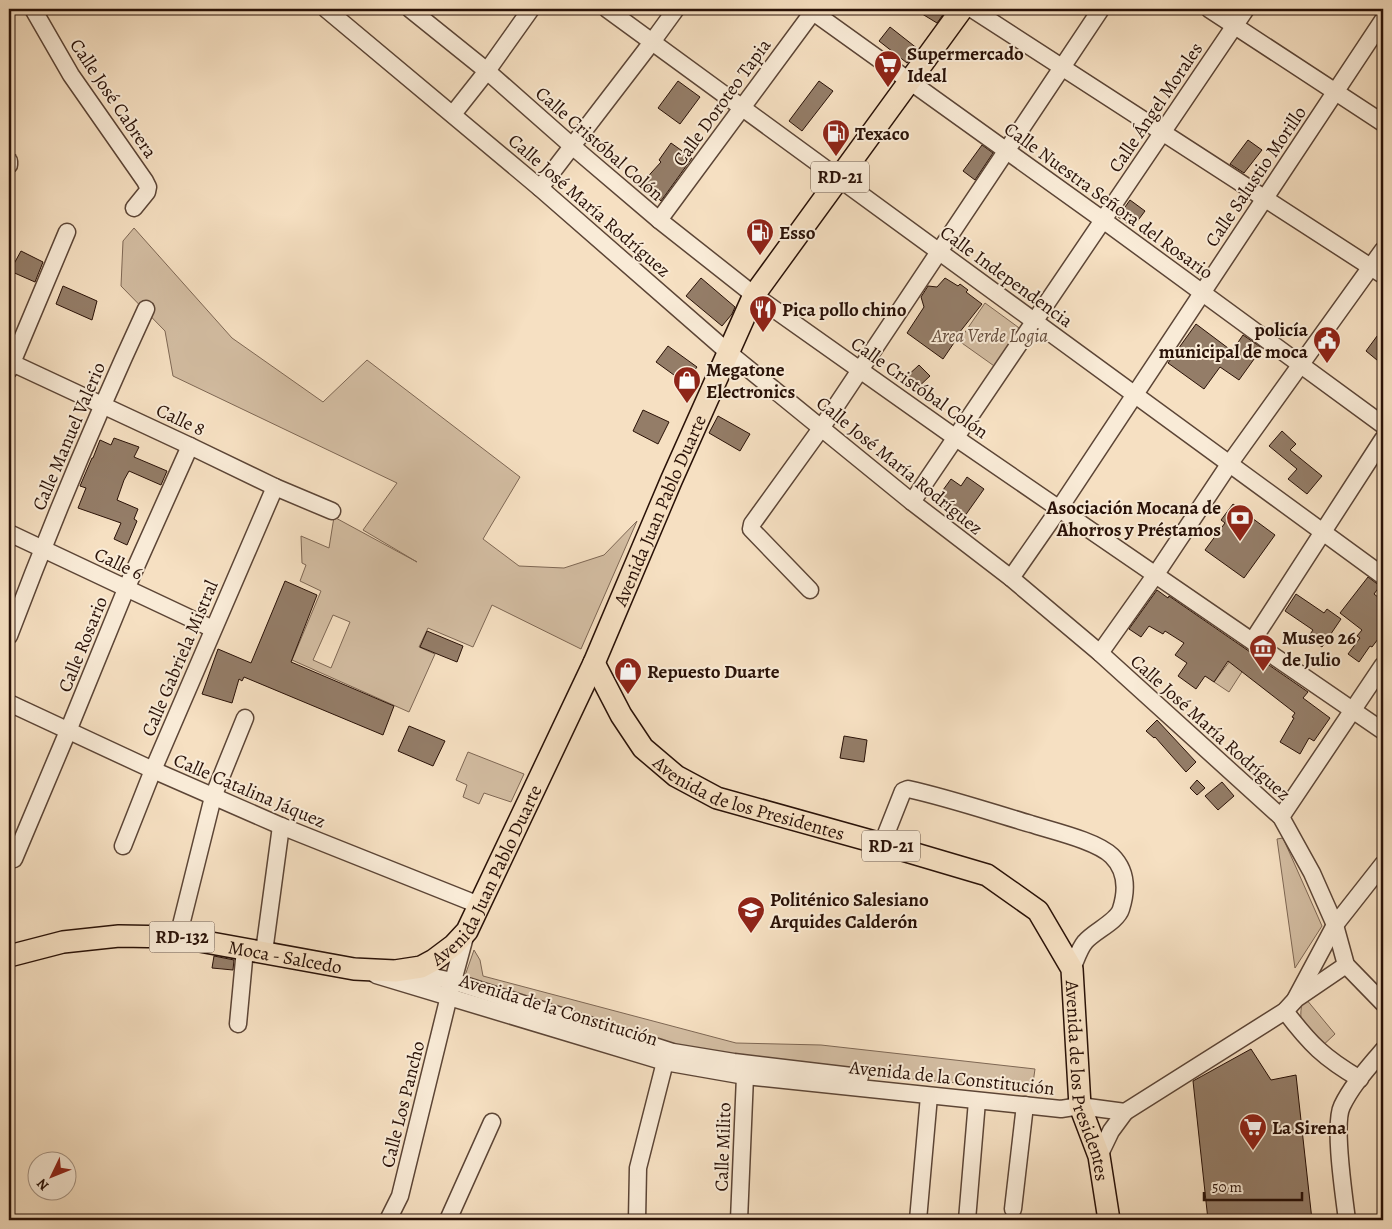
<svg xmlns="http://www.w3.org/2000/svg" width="1392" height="1229" viewBox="0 0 1392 1229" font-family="Alegreya,serif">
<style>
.green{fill:#d3bda2;stroke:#7e6754;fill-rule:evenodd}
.building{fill:#947d68;stroke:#291107}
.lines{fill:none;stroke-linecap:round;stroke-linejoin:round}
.minor-casing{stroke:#5c4536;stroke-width:19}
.major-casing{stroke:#291107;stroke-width:24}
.minor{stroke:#f9ebd7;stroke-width:16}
.major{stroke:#f6e0c2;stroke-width:21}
.labels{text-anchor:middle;stroke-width:4;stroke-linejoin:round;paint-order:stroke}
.shield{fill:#f9ebd7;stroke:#675245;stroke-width:1}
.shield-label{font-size:18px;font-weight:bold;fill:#291107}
.poi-label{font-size:19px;font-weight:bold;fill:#291107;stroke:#f9ebd7;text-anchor:start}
.street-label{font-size:19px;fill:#291107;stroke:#f9ebd7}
.park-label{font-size:19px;font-style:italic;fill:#644d3d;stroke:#f9ebd7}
</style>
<rect width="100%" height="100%" fill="#f6e0c2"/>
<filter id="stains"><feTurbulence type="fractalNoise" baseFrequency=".004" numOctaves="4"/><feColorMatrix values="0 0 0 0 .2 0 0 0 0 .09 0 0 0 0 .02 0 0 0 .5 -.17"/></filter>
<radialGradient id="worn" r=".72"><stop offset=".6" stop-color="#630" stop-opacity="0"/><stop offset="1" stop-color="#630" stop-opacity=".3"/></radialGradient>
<!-- green -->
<g class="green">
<path d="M134,228L232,338L323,402L367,360L520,477L483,539L519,566L564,568L604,555L637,521L581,649L492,605L473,647L428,628L419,647L435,654L409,712L292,660L321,591L300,581L306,565L302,563L301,536L329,548L334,517L417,562L363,530L397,483L173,376L165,331L121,286L123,241ZM333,615L350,622L331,668L313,660Z"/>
<path d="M985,303L1022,330L997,368L959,341Z"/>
<path d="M1242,645L1254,653L1229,692L1214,682Z"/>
<path d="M468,752L524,774L511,802L484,793L479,804L463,797L467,785L456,780Z"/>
<path d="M1283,838L1322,926L1295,968L1277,839Z"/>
<path d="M474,950L480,960L483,976L736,1043L821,1045L1035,1069L1032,1090L734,1062L462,984Z"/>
<path d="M1306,999L1335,1034L1319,1049C1304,1030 1298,1028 1302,1002Z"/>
</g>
<!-- building -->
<g class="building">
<path d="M914,9H947L937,23Z"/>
<path d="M890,27L918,49L907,63L879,41Z"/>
<path d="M678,81L700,97L680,124L658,108Z"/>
<path d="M819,81L833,91L802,131L789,121Z"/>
<path d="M1248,140L1262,150L1244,173L1230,164Z"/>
<path d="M671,143L692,158L661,201L642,183L661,162L659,160Z"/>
<path d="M982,145L993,153L975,180L963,171Z"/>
<path d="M1130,200L1145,211L1133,227L1118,217Z"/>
<path d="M21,251L43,262L35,282L10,271Z"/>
<path d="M701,278L735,307L732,314L722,326L686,296Z"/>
<path d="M945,278L958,286L960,284L968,290L966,292L982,304L959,333L960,334L943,359L907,333L924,307L921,297L928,286L937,287Z"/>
<path d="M63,286L97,301L92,320L56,304Z"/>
<path d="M1196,324L1232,351L1243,335L1262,348L1239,380L1220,367L1204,389L1168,363Z"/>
<path d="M1383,328V365L1366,351Z"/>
<path d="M668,346L697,367L685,383L656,362Z"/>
<path d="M919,365L930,376L914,391L904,379Z"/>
<path d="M643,410L669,422L658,444L633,431Z"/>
<path d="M718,416L750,434L740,451L709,433Z"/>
<path d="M1282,431L1296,444L1290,450L1322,476L1307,494L1288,479L1297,469L1269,446Z"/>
<path d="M114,438L139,447L134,457L167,471L161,485L129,471L124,480L117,500L138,509L134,519L137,521L127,545L114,539L121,523L78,508L86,488L80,486L92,458H93L100,440L111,445Z"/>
<path d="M967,477L984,489L962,520L935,501L951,479L961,486Z"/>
<path d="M1233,504L1275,535L1244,578L1205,550L1225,523L1221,520Z"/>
<path d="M1368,577L1380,586L1374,594L1383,601V643L1378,639L1372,647L1370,646L1359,662L1348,654L1360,638L1357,636L1362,630L1340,613Z"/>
<path d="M285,581L317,595L291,662L394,706L383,735L244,677L242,681L239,679L232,703L202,694L218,649L251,663Z"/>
<path d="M1157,590L1168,598L1169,596L1308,692L1303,698L1330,718L1314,741L1309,738L1300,754L1280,742L1294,718L1292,717L1295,713L1228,661L1214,682L1205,676L1196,689L1178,676L1187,663L1175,655L1184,643L1165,631L1163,634L1149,626L1141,637L1129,629Z"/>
<path d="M1296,594L1324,613L1327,609L1341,619L1322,647L1308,637L1313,630L1285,611Z"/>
<path d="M427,631L463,646L457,662L420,647Z"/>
<path d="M1157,720L1196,762L1186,772L1155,737L1154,738L1146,731Z"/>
<path d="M409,726L445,741L433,766L398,751Z"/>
<path d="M844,736L867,740L864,762L840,758Z"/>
<path d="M1197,780L1205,788L1197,795L1190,788Z"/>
<path d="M1222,782L1234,796L1218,810L1205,796Z"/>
<path d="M214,956L234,960L233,970L212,968Z"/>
<path d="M1251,1049L1271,1080L1296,1075L1312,1220H1208L1193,1081Z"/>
</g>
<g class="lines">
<!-- minor casing -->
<g class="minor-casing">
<g id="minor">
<path d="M33,9L71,75L145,181L148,187L147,192L134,208"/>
<path d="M326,9L540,188L729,353L912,502L1011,578L1100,653L1281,817L1312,873L1335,925L1346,965L1383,1003"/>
<path d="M410,9L487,71L572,146L659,220L754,295L956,438L1383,731"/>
<path d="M607,9L1383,576"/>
<path d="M809,9L1103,220L1383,425"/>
<path d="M972,9L1383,275"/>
<path d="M1209,9L1383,123"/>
<path d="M453,114L487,71L531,9"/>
<path d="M9,161V165"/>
<path d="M540,188L652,42L676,9"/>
<path d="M659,220L815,9"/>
<path d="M9,358L12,363L190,446L275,487L332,511"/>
<path d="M9,370L67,232"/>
<path d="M912,502L1246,9"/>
<path d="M9,533L213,629"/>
<path d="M1011,578L1059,509L1383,20"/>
<path d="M810,590L751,529L752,524L822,427L1101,9"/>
<path d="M9,636C51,525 96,417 146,309"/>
<path d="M1253,640L1383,439"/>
<path d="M1100,653L1156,574L1230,463L1383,250"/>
<path d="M9,703L153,770L281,826L479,905"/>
<path d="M1281,817L1383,665"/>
<path d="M882,844L903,791L908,789C949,798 990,812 1031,824C1053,831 1097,841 1112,856C1127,871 1127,890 1121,909C1117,922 1094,931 1085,942C1079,949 1076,960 1072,969"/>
<path d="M123,846L153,770L275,487"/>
<path d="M14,859L68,731L126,589L190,446"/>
<path d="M178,937L213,797L245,718"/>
<path d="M264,952L281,826"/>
<path d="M406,971L452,981L673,1052L734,1062L860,1077"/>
<path d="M376,975L665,1062L745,1076L1061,1109L1080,1106L1125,1112L1285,1011L1296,999L1346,965"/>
<path d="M1296,998L1335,925L1383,864"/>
<path d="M1285,1011C1310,1044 1324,1058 1360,1079"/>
<path d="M238,1024L245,949"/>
<path d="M1099,1156L1111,1131L1125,1112"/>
<path d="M1013,1209L1025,1105"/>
<path d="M388,1220L400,1196L449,996L466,933"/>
<path d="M448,1220L492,1122"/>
<path d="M637,1220L638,1168L665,1062"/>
<path d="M739,1220L745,1076"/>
<path d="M918,1220L929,1096"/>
<path d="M967,1220L977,1101"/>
<path d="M1347,1220C1344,1196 1333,1124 1342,1106C1352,1085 1369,1067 1383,1050"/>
</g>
</g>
<!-- major casing -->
<g class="major-casing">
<g id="major">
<path id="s1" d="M594,663L621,715L643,748L676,776L717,798L882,844L987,875L1038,911L1072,969L1080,1106L1099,1156L1109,1220"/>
<path id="s2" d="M9,956L63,942L119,936L178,937L354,969L395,971L421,967L434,960L454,945L467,931L594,663L671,481L754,295L962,9"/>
</g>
</g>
<!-- minor -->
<use href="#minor" class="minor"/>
<!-- major -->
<use href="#major" class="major"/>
</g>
<!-- icons -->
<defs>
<g id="supermarket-pin" transform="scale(1.4375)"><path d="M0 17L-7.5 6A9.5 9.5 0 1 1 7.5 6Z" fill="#8f2418" stroke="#f9ebd7"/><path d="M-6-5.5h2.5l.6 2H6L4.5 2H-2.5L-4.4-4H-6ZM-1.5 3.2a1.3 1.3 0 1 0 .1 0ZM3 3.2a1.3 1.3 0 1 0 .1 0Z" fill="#fff"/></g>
<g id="fuel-pin" transform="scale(1.4375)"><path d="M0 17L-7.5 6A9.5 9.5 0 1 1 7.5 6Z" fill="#8f2418" stroke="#f9ebd7"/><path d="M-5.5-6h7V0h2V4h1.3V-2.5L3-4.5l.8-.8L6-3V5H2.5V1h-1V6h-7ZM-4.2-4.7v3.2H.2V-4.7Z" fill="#fff"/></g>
<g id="restaurant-pin" transform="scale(1.4375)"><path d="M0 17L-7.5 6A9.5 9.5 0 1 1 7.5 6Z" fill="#8f2418" stroke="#f9ebd7"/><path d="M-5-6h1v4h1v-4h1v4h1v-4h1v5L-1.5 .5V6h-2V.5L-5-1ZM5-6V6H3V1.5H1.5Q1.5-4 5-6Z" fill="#fff"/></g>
<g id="civic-pin" transform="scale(1.4375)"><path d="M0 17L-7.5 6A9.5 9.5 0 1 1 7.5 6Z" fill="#8f2418" stroke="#f9ebd7"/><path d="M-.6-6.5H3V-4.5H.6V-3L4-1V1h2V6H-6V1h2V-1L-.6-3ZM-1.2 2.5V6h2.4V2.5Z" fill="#fff"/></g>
<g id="shop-pin" transform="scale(1.4375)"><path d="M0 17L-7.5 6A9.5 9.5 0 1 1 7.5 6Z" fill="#8f2418" stroke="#f9ebd7"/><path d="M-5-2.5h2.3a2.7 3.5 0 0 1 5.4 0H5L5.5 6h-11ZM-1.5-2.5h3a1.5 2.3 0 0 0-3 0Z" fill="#fff"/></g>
<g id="bank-pin" transform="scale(1.4375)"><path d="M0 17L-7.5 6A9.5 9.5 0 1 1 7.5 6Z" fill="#8f2418" stroke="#f9ebd7"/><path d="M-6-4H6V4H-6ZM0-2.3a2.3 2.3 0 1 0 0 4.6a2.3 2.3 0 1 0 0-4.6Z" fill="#fff"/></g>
<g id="museum-pin" transform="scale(1.4375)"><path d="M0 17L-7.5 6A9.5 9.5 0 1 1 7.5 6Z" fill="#8f2418" stroke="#f9ebd7"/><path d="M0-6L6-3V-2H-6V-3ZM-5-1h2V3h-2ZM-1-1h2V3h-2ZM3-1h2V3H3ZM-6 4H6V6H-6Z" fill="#fff"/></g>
<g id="school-pin" transform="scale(1.4375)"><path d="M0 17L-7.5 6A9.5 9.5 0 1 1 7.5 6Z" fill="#8f2418" stroke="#f9ebd7"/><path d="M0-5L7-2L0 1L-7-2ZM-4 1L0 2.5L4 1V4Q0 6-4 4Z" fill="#fff"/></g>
</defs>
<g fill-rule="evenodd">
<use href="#supermarket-pin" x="888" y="64"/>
<use href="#fuel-pin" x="836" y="133"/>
<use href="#fuel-pin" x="760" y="232"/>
<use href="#restaurant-pin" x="763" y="309"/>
<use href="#civic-pin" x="1327" y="340"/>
<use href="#shop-pin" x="687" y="380"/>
<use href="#bank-pin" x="1240" y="518"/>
<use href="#museum-pin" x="1263" y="648"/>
<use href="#shop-pin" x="628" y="671"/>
<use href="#school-pin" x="751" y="910"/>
<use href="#supermarket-pin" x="1253" y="1127"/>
</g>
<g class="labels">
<!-- shield labels -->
<g class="shield">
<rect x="811" y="161.5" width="58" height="31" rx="4"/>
<rect x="862" y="830.5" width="58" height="31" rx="4"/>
<rect x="149.5" y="921.5" width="65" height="31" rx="4"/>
</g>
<g class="shield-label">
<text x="840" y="183">RD-21</text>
<text x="891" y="852">RD-21</text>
<text x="182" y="943">RD-132</text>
</g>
<!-- poi labels -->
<g class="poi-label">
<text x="907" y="60">Supermercado<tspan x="907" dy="22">Ideal</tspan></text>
<text x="855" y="140">Texaco</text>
<text x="779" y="239">Esso</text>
<text x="782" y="316">Pica pollo chino</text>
<text x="1308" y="336" text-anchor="end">policía<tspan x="1308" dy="22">municipal de moca</tspan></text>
<text x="706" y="376">Megatone<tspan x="706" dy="22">Electronics</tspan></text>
<text x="1221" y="514" text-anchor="end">Asociación Mocana de<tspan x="1221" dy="22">Ahorros y Préstamos</tspan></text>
<text x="1282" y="644">Museo 26<tspan x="1282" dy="22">de Julio</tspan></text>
<text x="647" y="678">Repuesto Duarte</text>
<text x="770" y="906">Politénico Salesiano<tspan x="770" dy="22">Arquides Calderón</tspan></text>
<text x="1272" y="1134">La Sirena</text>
</g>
<!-- street labels -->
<g class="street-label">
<text transform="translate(114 98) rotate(56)" y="7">Calle José Cabrera</text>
<text transform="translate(721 102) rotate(-54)" y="7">Calle Doroteo Tapia</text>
<text transform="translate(1155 107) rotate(-56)" y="7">Calle Ángel Morales</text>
<text transform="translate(600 143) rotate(41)" y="7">Calle Cristóbal Colón</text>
<text transform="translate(1255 176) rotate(-56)" y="7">Calle Salustio Morillo</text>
<text transform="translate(1109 200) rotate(36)" y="7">Calle Nuestra Señora del Rosario</text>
<text transform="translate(590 205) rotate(41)" y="7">Calle José María Rodríguez</text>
<text transform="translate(1007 276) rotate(36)" y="7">Calle Independencia</text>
<text transform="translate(920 387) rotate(35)" y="7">Calle Cristóbal Colón</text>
<text transform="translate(181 419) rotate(25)" y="7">Calle 8</text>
<text transform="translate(68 436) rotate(-67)" y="7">Calle Manuel Valerio</text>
<text transform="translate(900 465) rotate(39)" y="7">Calle José María Rodríguez</text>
<text dy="7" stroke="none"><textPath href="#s2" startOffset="939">Avenida Juan Pablo Duarte</textPath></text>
<text transform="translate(119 563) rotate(25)" y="7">Calle 6</text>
<text transform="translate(82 644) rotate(-68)" y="7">Calle Rosario</text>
<text transform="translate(179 658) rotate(-67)" y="7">Calle Gabriela Mistral</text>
<text transform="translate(1211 727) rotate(42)" y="7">Calle José María Rodríguez</text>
<text transform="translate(250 790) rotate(23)" y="7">Calle Catalina Jáquez</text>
<text dy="7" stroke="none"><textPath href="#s1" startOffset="218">Avenida de los Presidentes</textPath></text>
<text dy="7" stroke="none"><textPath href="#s2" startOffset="534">Avenida Juan Pablo Duarte</textPath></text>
<text dy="7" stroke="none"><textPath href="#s2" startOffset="280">Moca - Salcedo</textPath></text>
<text transform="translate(559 1009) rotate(17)" y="7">Avenida de la Constitución</text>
<text transform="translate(952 1077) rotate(6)" y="7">Avenida de la Constitución</text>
<text dy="7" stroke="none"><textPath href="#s1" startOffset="712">Avenida de los Presidentes</textPath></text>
<text transform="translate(402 1104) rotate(-76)" y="7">Calle Los Pancho</text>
<text transform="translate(722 1147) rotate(-88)" y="7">Calle Milito</text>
</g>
<!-- park labels -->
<g class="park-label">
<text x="990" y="342">Area Verde Logia</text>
</g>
</g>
<!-- margin -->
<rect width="1392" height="1229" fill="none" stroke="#f6e0c2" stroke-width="30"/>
<rect x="10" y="10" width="1372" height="1209" fill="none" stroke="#291107" stroke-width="2.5"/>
<rect x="15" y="15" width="1362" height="1199" fill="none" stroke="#291107"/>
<!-- north arrow -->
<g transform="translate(52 1176) rotate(227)"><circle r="24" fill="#f9ebd7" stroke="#a69484"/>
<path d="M0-4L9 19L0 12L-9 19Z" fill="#8f2418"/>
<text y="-8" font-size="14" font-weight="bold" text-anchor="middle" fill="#291107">N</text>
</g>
<!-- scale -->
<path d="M1204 1192v8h98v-8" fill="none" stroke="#291107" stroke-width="2.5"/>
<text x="1212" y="1192" font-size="15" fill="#291107" stroke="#f9ebd7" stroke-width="4" paint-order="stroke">50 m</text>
<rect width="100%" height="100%" filter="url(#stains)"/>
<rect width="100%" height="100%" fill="url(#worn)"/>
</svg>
